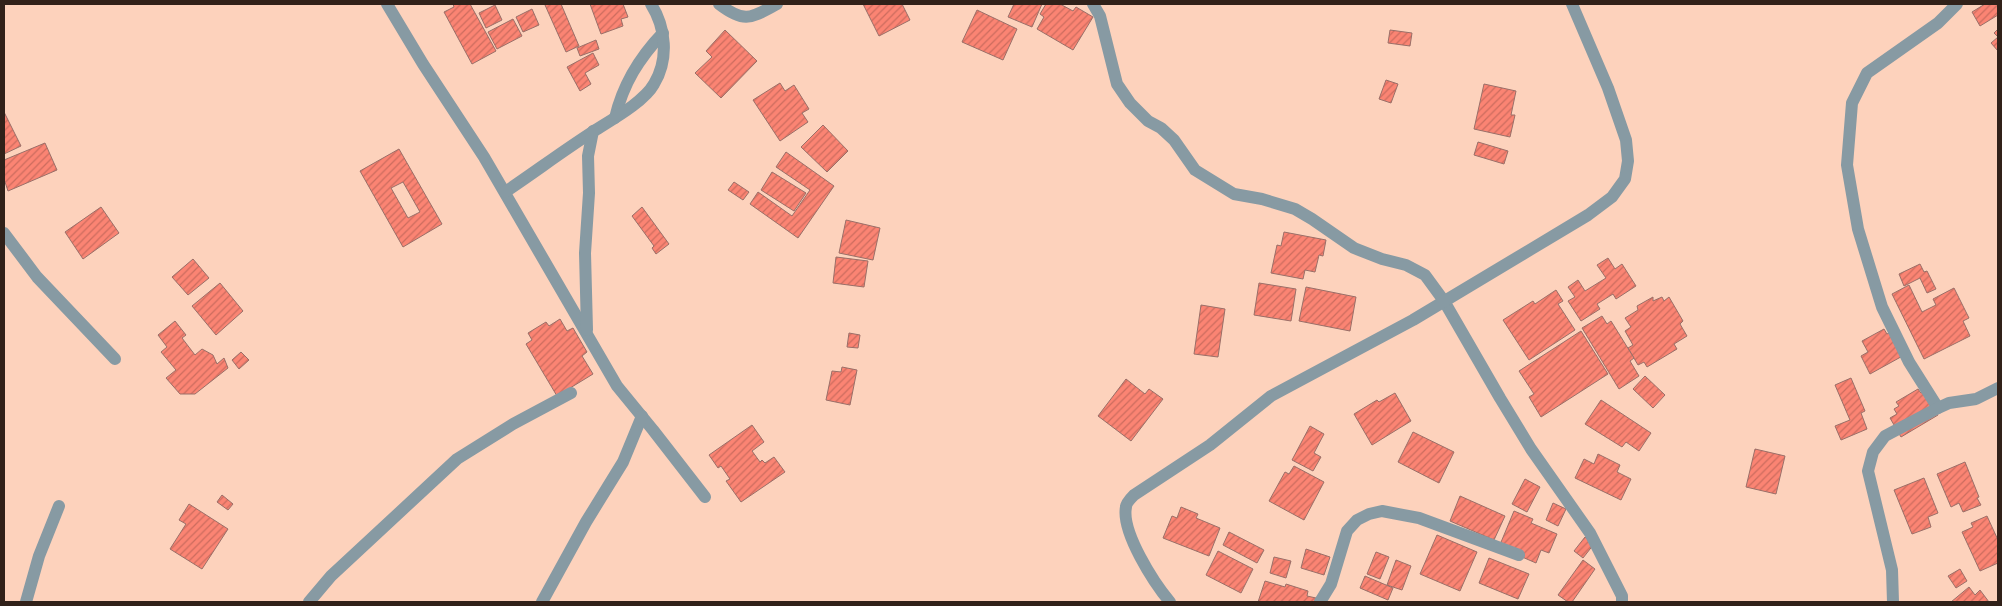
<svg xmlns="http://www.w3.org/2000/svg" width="2002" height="606" viewBox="0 0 2002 606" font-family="'Exo 2',sans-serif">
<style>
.building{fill:url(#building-hatch);stroke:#9a6f68;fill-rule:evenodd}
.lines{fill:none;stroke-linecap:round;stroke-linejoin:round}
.minor{stroke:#879aa3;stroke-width:12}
</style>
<defs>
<pattern id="building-hatch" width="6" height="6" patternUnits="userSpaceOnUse" patternTransform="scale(1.25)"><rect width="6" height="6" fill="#fb8473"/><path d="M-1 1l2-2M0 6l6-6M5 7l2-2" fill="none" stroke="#cc6c5e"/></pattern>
</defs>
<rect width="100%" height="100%" fill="#fdd2bc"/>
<!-- building -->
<g class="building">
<path d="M453,4H470L496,51L472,64L444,12L454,7Z"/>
<path d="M548,4H561L579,46L566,52L545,5Z"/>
<path d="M590,4H623L628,17L621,19L623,26L601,34Z"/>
<path d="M863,4H902L910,20L879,36Z"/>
<path d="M1014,4H1042L1032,27L1008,17Z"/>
<path d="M1046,4H1060L1073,11L1076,7L1093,17L1073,50L1037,29L1044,17L1040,14Z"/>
<path d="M1985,4H1998V15L1980,26L1972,12Z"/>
<path d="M495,5L502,20L486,28L479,13Z"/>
<path d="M532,9L539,25L523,32L516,17Z"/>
<path d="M977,10L1017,29L1003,60L962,42Z"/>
<path d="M513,19L522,36L497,49L488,32Z"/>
<path d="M1998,29V51L1991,43L1998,37L1994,33Z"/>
<path d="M725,30L757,61L721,98L695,73L712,57L706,51Z"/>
<path d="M1390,30L1412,33L1410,46L1388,43Z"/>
<path d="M596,40L599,49L580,56L577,48Z"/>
<path d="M593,53L599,65L585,73L591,84L580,91L567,67Z"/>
<path d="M1386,80L1398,84L1391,103L1379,99Z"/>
<path d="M780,83L785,91L794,85L809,109L802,113L808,122L780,141L753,100Z"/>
<path d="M1484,84L1516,91L1511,115H1515L1510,137L1474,129Z"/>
<path d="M4,112L21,146L4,154Z"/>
<path d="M823,125L848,151L827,172L801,147Z"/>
<path d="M1478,142L1508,151L1504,164L1474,155Z"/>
<path d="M45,143L57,170L8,191L4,179V160Z"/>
<path d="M399,149L442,224L403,247L360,171ZM403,182L420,212L408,218L391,188Z"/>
<path d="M786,152L834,186L798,238L750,204L758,192L792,216L810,190L776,167Z"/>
<path d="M772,172L806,193L794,211L761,190Z"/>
<path d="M734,182L749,192L743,200L728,190Z"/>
<path d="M101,207L119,233L83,259L65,232Z"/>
<path d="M642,207L669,244L656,254L652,248L654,246L632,216Z"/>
<path d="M846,220L880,228L873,260L839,253Z"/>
<path d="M1284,232L1326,240L1323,256L1319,255L1315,272L1305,270L1303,279L1271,273L1277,245L1281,246Z"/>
<path d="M836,257L868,261L864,287L833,283Z"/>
<path d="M1608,258L1615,269L1622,264L1636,286L1616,299L1613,294L1597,304L1600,309L1581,321L1568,301L1575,297L1568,287L1578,280L1585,291L1606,278L1597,265Z"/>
<path d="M193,259L209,278L188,295L172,277Z"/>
<path d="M1920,264L1924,272L1927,271L1936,289L1927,293L1920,278L1904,286L1899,274Z"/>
<path d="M220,283L243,311L216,335L192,306Z"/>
<path d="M1259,283L1296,289L1291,321L1254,315Z"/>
<path d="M1909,285L1922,312L1936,305L1933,299L1954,288L1969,318L1963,321L1970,336L1924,359L1892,294Z"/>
<path d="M1306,287L1356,297L1350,331L1299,321Z"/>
<path d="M1556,290L1563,301L1558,304L1575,330L1529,360L1503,320L1533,301L1535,304Z"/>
<path d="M1653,297V301L1662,297L1664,301L1669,297L1683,321L1680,324L1687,336L1674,344L1677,349L1647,367L1644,362L1638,365L1628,348L1633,345L1625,331L1631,327L1625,318L1638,310L1637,306Z"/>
<path d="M1201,305L1225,309L1218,357L1194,354Z"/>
<path d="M1602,316L1607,324L1611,321L1634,358L1630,361L1639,376L1619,389L1582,328Z"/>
<path d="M560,319L567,331L573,328L587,352L582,356L593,374L557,396L526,344L532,340L528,333L546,322L549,326Z"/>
<path d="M175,321L186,335L182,338L195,355L202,349L213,355L217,364L224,358L228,368L195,394H180L166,378L176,370L161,352L167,347L158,335Z"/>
<path d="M1884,329L1887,334L1895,330L1908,353L1870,374L1861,356L1868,352L1862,341Z"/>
<path d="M1581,331L1608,374L1541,417L1529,397L1534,394L1519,371Z"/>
<path d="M849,333L860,335L858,348L847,347Z"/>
<path d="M241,352L249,360L239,369L232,360Z"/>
<path d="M842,367L857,370L850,405L826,400L832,371L841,372Z"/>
<path d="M1645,376L1665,395L1653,408L1633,389Z"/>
<path d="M1851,378L1865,411L1861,413L1867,429L1841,440L1835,426L1850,420L1835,385Z"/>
<path d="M1126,379L1145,394L1149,389L1163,399L1131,441L1098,416Z"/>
<path d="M1918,389L1921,393L1925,391L1938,415L1901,437L1890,418L1897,414L1894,409L1899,406L1896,402Z"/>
<path d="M1395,393L1411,421L1372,445L1354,414L1377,400L1379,402Z"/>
<path d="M1601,400L1651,433L1639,451L1626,442L1622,447L1585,424Z"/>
<path d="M752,425L764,442L752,451L760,462L762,460L765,463L774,457L785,472L741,502L726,481L730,479L721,466L718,468L709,455Z"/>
<path d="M1310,426L1324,434L1314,453L1321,457L1313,471L1292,460Z"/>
<path d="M1413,432L1454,452L1439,483L1398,462Z"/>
<path d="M1755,449L1785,456L1776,494L1746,487Z"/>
<path d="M1598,454L1620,465L1617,472L1631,479L1621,500L1575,478L1584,459L1594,464Z"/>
<path d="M1965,462L1979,497L1977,498L1981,505L1963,512L1959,503L1951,507L1937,474Z"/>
<path d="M1294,466L1324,482L1304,520L1269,501L1285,472L1289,474Z"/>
<path d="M1924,478L1938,513L1928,517L1931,527L1912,534L1894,490Z"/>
<path d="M1525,479L1540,487L1527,512L1512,504Z"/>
<path d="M222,495L233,504L228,510L217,502Z"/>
<path d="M1460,496L1505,516L1494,540L1450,521Z"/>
<path d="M1553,503L1566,509L1558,526L1546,520Z"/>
<path d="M189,504L228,529L202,569L170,549L186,524L179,520Z"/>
<path d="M1181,507L1198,514L1196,518L1220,528L1209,556L1163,538L1172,516L1177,518Z"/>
<path d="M1514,511L1533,519L1531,523L1557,534L1549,553L1541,550L1536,563L1499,547Z"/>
<path d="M1987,516L1998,540V563L1980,571L1962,532L1973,527L1971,523Z"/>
<path d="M1229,532L1264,550L1257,563L1223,545Z"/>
<path d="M1437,535L1477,552L1460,591L1420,574Z"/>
<path d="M1585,537L1594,544L1583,558L1574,551Z"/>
<path d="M1306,549L1330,557L1324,575L1301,568Z"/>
<path d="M1218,551L1253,569L1241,593L1206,575Z"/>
<path d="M1376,552L1389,557L1380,579L1367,574Z"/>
<path d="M1274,557L1291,561L1286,578L1270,573Z"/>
<path d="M1489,558L1529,574L1518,599L1479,583Z"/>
<path d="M1396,560L1411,566L1402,590L1387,585Z"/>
<path d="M1583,560L1595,569L1572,602H1568L1558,595Z"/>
<path d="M1960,569L1967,581L1956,588L1948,576Z"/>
<path d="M1365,576L1393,588L1388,600L1360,588Z"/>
<path d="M1265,581L1285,587L1286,584L1308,591L1307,596L1316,598L1314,602H1258Z"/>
<path d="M1969,587L1975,595L1980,590L1989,602H1951Z"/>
</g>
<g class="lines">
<!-- minor -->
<g class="minor">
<path d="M387,4L423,64L484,157L617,386L653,430L705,497"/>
<path d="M719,4C745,24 751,18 777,4"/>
<path d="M1093,4L1100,16L1117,84L1130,103L1148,121L1161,128L1174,140L1195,170L1234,194L1262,199L1295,209L1312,219L1354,248L1382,259L1406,265L1425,275L1444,301L1500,398L1531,449L1590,533L1622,596V602"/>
<path d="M615,118C623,84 639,58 663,33"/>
<path d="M505,192C535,172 564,150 594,131C611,120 644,102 654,84C669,59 666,28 651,4"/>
<path d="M4,233L37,277L115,359"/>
<path d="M587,330L585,253L589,193L588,156L593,131"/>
<path d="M1938,408L1909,362L1882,307L1858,229L1847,165L1852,103L1867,73L1938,23L1957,4"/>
<path d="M26,602L39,556L59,506"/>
<path d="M309,602L331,576L457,459L513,424L571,393"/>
<path d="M542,602L586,522L623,462L642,416"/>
<path d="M1170,602C1154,583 1121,532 1126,507C1126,503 1131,498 1134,495L1210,445L1271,396L1413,320L1588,215L1612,197L1625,179L1628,161L1626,140L1608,88L1572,4"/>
<path d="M1320,602L1331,584L1347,531L1357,520L1369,514L1382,511L1419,518L1519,555"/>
<path d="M1893,602L1892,570L1868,471L1873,452L1885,436L1938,408L1949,403L1976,399L1998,388"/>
</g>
</g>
<!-- border -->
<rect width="2002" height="606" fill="none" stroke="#312119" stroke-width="10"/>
</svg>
